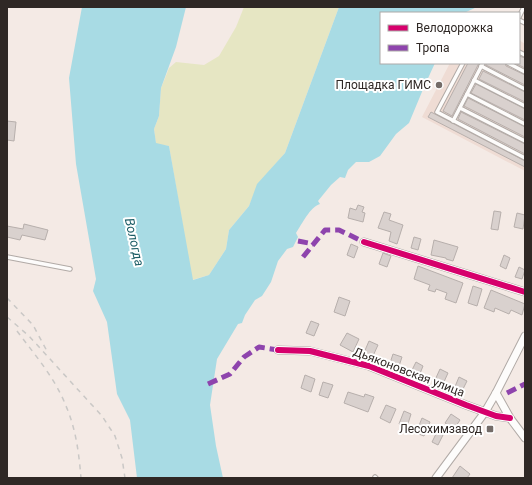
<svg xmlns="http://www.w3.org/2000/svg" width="532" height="485" viewBox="0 0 532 485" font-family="Roboto,sans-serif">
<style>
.built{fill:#efdcd4}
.green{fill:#e6e6c3}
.water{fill:#a8dbe4}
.building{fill:#d9d1ce;stroke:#b7afac}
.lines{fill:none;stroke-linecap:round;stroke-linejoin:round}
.service-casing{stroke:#b1aaa6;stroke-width:5.5}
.minor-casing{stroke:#b1aaa6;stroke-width:9}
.service{stroke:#fdfcfb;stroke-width:3.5}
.minor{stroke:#fdfcfb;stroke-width:7}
.rail{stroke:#cac8c6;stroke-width:1.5;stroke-dasharray:5 5;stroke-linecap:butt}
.quiet{stroke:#8e44ad;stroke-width:5;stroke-dasharray:10 5;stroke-linecap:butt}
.cycleway-casing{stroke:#fff;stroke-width:8}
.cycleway{stroke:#d6006c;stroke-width:6}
.poi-dot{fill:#746c68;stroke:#fff;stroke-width:1.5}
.labels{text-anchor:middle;stroke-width:4;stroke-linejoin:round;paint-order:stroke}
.poi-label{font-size:12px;fill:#2f2825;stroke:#fff;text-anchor:end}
.street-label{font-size:12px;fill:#2f2825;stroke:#fff}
.water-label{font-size:13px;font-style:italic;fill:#1b5c65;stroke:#fff}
</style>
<rect width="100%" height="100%" fill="#f4eae5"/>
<!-- built -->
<path class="built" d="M519,40L525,44V171L422,117L450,63H519Z"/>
<!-- green -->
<path class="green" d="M244,7H339L285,153L258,184L249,206L229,230L226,249L209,275L192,280L169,146L156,144L154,129L159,116L161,88L169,68L176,62L204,65L219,56L236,27Z"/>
<!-- water -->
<path class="water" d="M82,7H186L176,47L161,88L159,116L154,129L156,143L169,146L193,280L209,275L226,249L229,230L249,206L257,184L285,153L339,7H477L464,13H381V63H435L424,87L409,123L396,134L380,156L369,162H356L348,170L345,178L340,177L331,185L318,201L320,204C310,207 302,224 296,233L298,237L293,247L287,249L278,261L271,282L262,296L255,300L245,315L242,323L238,324L217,359L210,405L216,446L223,478H137L130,420L117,394L107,322L93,291L96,279L76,164L69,78Z"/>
<!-- building -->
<g class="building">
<path d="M519,56L525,58V68L515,63H519Z"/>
<path d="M468,63H479L452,116L443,111Z"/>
<path d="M486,63H505L506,66L525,75V85L486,65Z"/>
<path d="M483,71L525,92V102L479,79Z"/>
<path d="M476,84L525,109V120L471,93Z"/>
<path d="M468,98L525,127V137L464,106Z"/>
<path d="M431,112L525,161V167L428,117Z"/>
<path d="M461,112L525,144V154L458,119Z"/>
<path d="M7,121L16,122L14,141L7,140Z"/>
<path d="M358,205L364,207L362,212L365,213L363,222L348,218L350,208L356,210Z"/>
<path d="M494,211L501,212L498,230L491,229Z"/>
<path d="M384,212L391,214L389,220L403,225L397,244L389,241L391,232L378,228Z"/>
<path d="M517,213L525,215L523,229L514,227Z"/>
<path d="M24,224L48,230L45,240L22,235L20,240L7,237V226L23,229Z"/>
<path d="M414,237L421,239L418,250L411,248Z"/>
<path d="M434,240L458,247L453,261L446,259V258L431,255Z"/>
<path d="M351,244L358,247L354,258L347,255Z"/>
<path d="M383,253L391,256L387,267L379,264Z"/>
<path d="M504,255L510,258L506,269L500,266Z"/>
<path d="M418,266L463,283L456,303L445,299L447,293L436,289L435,292L428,290L430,285L414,279Z"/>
<path d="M519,267L525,270L522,279L515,277Z"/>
<path d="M473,286L482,289L477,306L468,303Z"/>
<path d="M491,290L525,304L522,315L511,310L509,314L495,308L494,312L484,308Z"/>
<path d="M339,297L350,301L345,316L334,312Z"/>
<path d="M311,321L319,324L314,336L306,333Z"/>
<path d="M347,333L359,339L353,352L340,345Z"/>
<path d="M369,341L378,345L372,358L363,355Z"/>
<path d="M393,354L402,357L398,369L389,366Z"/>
<path d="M416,362L423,366L419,376L411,372Z"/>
<path d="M440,369L448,373L443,384L435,380Z"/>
<path d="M305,375L315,379L311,392L301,388Z"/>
<path d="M459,377L467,381L459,397L452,394Z"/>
<path d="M323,382L333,385L328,398L319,395Z"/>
<path d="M348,392L364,397L365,394L374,397L368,412L344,403Z"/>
<path d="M386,405L396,409L390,423L380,418Z"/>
<path d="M404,411L411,414L407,427L399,424Z"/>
<path d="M451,414L460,420L454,429L445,423Z"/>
<path d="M422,418L430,422L424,436L416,433Z"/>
<path d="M437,432L443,435L438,445L432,442Z"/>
<path d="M460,466L470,474L467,478H452Z"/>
</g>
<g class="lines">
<!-- service casing -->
<g class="service-casing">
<g id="service">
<path d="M519,17L524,7"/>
<path d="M519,20L525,23"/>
<path d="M519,52L525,55"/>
<path d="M463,63L437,112L525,158"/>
<path d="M508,63L525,72"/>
<path d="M481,66L525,89"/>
<path d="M474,80L525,106"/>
<path d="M467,94L525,124"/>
<path d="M460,108L525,141"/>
<path d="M453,121L483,63"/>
<path d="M7,257L70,269"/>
<path d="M375,477L376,478"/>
</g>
</g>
<!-- minor casing -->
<g class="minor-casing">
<g id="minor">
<path d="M364,242L525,292"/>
<path d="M278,350L310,351L369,366L466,405L496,416L510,418"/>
<path d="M496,393L510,418L525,438"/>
<path d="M436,478L485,412L496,393L525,336"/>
</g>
</g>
<!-- service -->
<use href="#service" class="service"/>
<!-- minor -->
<use href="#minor" class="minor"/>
<!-- rail -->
<g class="rail">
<path d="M7,298L33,325L48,353"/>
<path d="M7,317L29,336L102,416L115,436L122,458L125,478"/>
<path d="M17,331C35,355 55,378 66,406C76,429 79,454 81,478"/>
</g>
<!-- quiet -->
<g class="quiet">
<path d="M298,241L314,244"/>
<path d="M303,257L325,230H339L364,242"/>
<path d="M208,384L230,374L244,357L259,347L278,350"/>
<path d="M507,393L525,384"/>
</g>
<!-- cycleway casing -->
<g class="cycleway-casing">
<g id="cycleway">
<path d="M364,242L525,292"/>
<path d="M278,350L310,351L369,366L466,405L496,416L510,418"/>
</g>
</g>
<!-- cycleway -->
<use href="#cycleway" class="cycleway"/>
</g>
<!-- markers -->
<g class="poi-dot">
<circle cx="439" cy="85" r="4"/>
<rect x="486" y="425" width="8" height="8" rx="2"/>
</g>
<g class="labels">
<!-- poi labels -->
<g class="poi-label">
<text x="431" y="89">Площадка ГИМС</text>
<text x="482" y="433">Лесохимзавод</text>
</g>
<!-- street labels -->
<g class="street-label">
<text transform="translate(409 372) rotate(21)" y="4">Дьяконовская улица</text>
</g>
<!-- water labels -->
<g class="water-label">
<text transform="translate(135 242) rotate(77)" y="5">Вологда</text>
</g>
</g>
<!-- border -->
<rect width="532" height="485" fill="none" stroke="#2f2825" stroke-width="16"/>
<!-- legend -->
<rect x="380" y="12" width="140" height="52" fill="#ffffff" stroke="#aca9a8"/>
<rect x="388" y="25" width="20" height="6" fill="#d6006c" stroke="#aca9a8"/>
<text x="416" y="32" font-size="12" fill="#2f2825">Велодорожка</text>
<rect x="388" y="45" width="20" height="6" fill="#8e44ad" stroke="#aca9a8"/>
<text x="416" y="52" font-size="12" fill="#2f2825">Тропа</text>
</svg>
